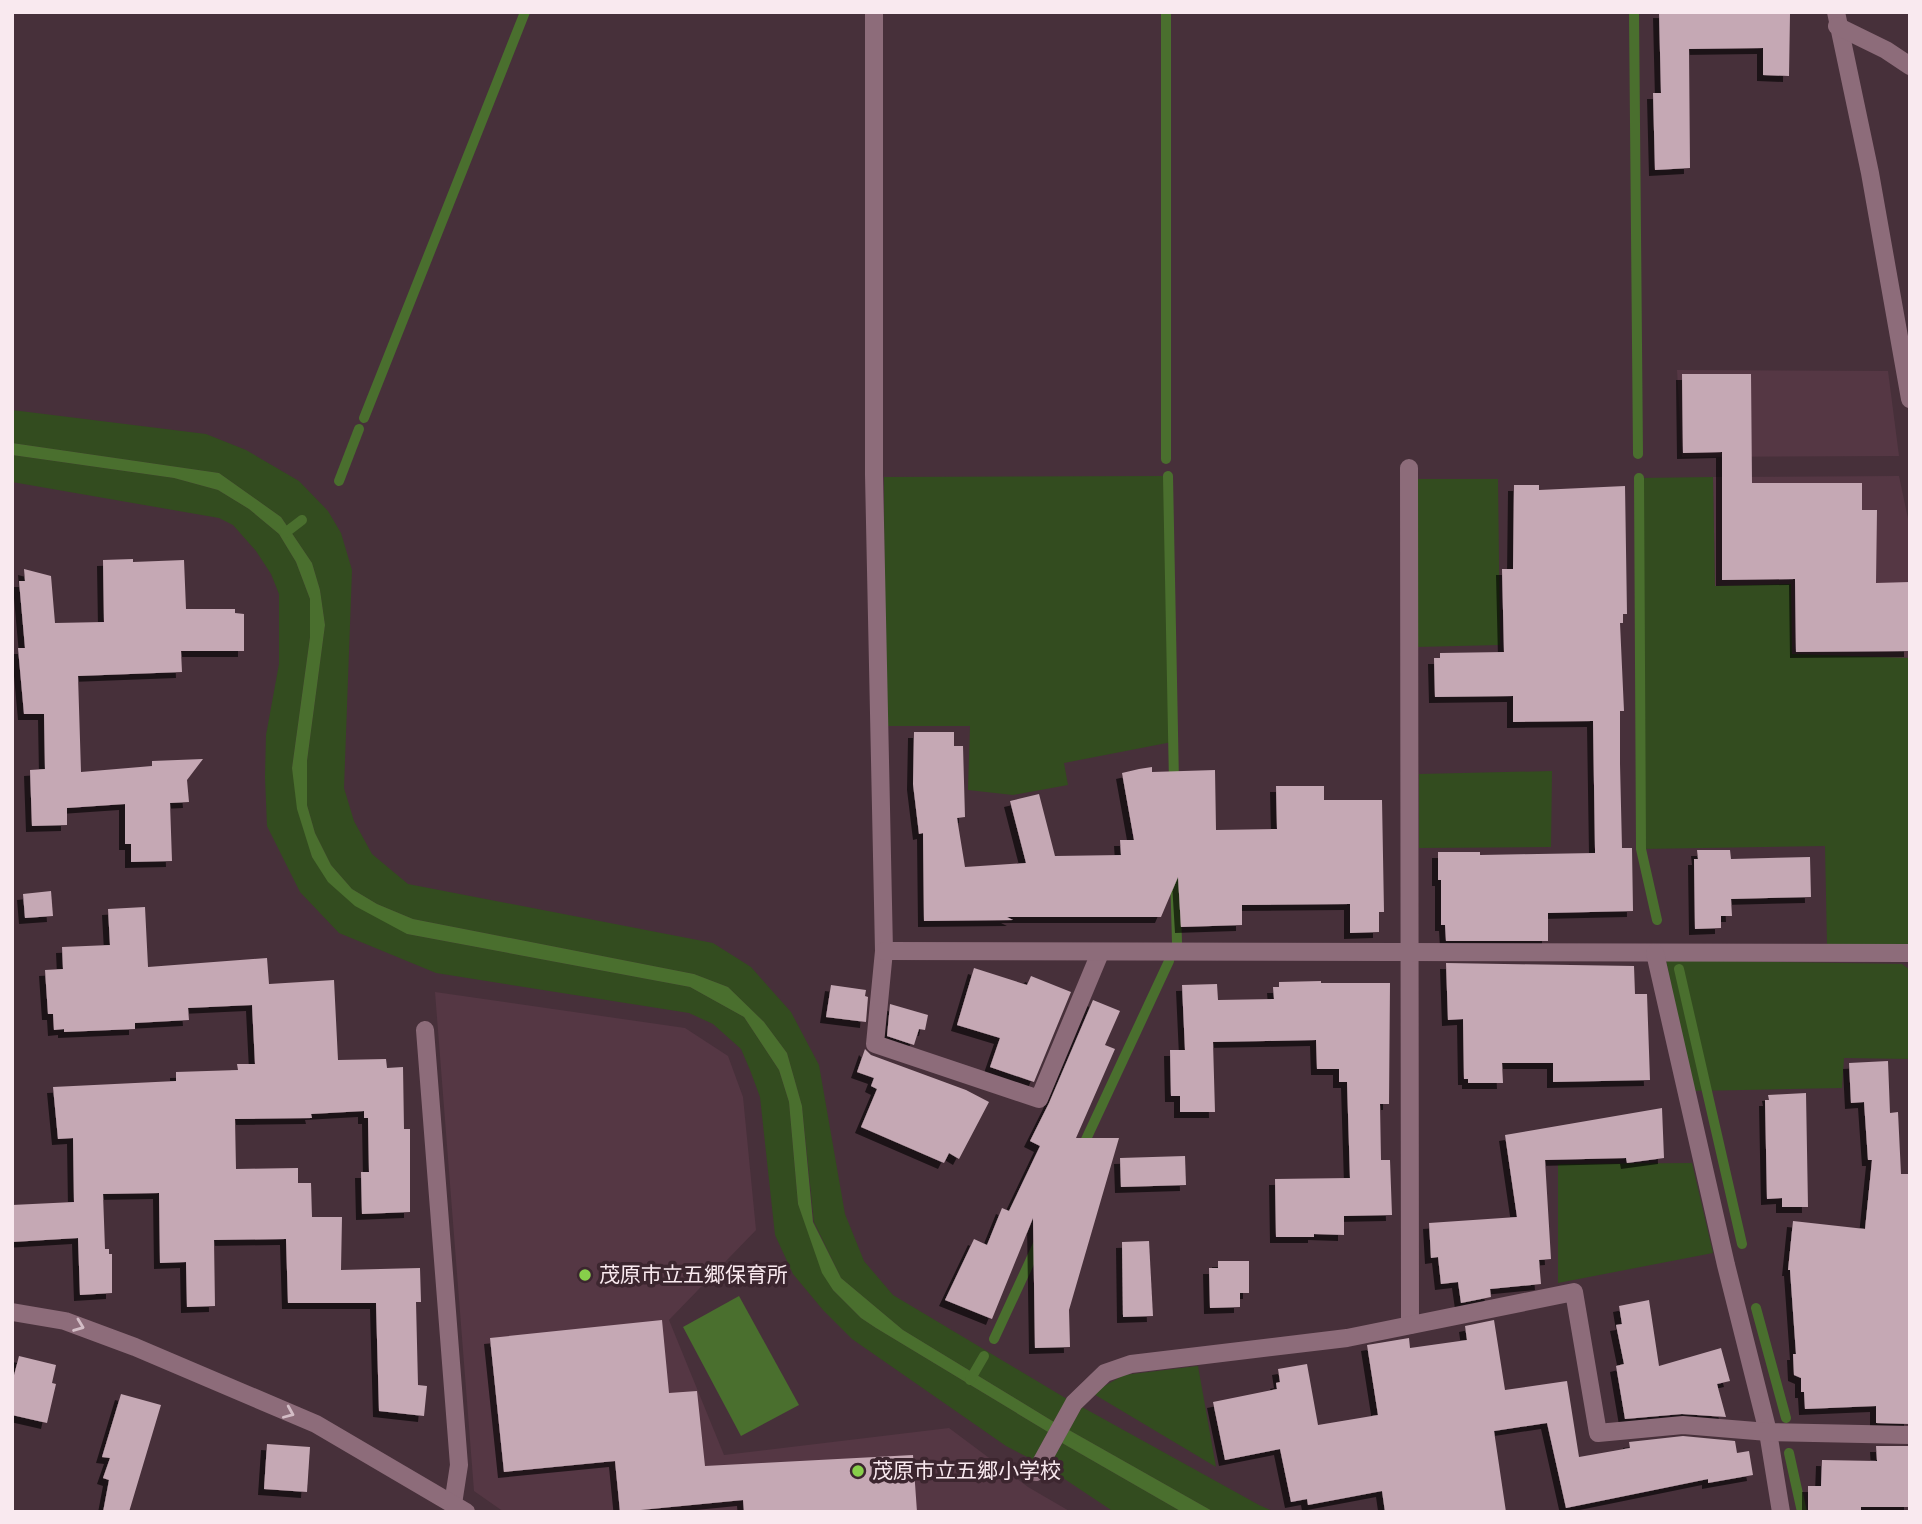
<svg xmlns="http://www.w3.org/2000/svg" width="1922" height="1524" viewBox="0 0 1922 1524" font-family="'Varela Round','Noto Sans JP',sans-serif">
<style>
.built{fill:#553744}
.green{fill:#334c1f}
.water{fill:#4a6f2e}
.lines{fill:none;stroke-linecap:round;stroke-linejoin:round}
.stream{stroke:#4a6f2e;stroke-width:10}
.building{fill:#c5a8b4;filter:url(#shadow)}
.minor{stroke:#8d6c7a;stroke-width:18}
.oneway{stroke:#d3bdc6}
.poi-dot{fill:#87cf4a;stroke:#3c262f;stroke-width:2.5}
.labels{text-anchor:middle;stroke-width:7;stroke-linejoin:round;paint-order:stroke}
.poi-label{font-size:21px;fill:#f9e9ef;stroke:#3c262f;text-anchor:start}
</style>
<defs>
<filter id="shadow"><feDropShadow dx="-6" dy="6" stdDeviation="0" flood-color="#0009"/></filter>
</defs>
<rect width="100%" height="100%" fill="#47303a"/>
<!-- built -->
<g class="built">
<path d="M1677,370L1888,371L1899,456L1682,457Z"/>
<path d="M1899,476L1910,528V658L1792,654L1715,586L1713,477Z"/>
<path d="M435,992L685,1028L728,1056L743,1097L756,1230L669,1320L724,1455L949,1428L1028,1487L1071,1512H504L474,1491Z"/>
</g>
<!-- green -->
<g class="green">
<path d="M12,410L206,434L246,450L299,481L328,511L341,533L352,570L344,788L354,821L372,854L408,884L713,943L751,967L791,1012L819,1065L845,1214L864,1261L893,1295L1067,1399L1054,1422L903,1330L841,1278L814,1222L802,1106L787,1053L764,1022L728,987L694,974L413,919L377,904L352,889L331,865L315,833L307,805V761L325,625L320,590L312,563L281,517L219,473L12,443Z"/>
<path d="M12,455L174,478L218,490L249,509L279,534L296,562L310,599V637L292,768L312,857L407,934L690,987L744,1017L779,1070L789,1102L798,1204L833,1290L861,1318L876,1328L1048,1432L1033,1460L1006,1446L852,1339L823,1310L793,1274L775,1235L760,1097L750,1070L741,1049L713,1024L689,1013L436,973L339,933L300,892L267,826L265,777L266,735L279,664V594L271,574L256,551L233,525L219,518L12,482Z"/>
<path d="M1168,476L1172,742L1064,763L1068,785L1013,795L968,790L970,726H885L884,477Z"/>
<path d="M1713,477L1715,586L1791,584L1792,654L1910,658V944H1827L1825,846L1641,849L1639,478Z"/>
<path d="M1416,479H1498L1500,645L1417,647Z"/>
<path d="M1552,771L1551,847L1419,848V774Z"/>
<path d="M1666,960L1902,964L1910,970V1059L1844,1058L1842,1088L1693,1091Z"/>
<path d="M1692,1163L1713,1253L1558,1283V1164Z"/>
<path d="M1198,1366L1216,1467L1092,1393L1124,1375Z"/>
<path d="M1082,1407L1259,1505L1275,1512H1214L1069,1430Z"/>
<path d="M1062,1443L1182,1512H1114L1048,1468Z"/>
</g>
<!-- water -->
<g class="water">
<path d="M12,443L219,473L281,517L312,563L320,590L325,625L307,761V805L315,833L331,865L352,889L377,904L413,919L694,974L728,987L764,1022L787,1053L802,1106L813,1222L841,1278L903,1330L1054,1422L1048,1432L876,1328L861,1318L833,1290L822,1273L798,1204L789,1102L779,1070L744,1017L690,987L407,934L355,906L328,882L312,857L297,809L292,768L310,637V599L296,562L279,534L249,509L218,490L174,478L12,455Z"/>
<path d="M739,1296L799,1405L741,1436L683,1327Z"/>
<path d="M1069,1430L1214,1512H1182L1062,1443Z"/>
</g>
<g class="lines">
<!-- stream -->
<g class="stream">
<path d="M1634,12L1638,454"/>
<path d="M364,418L525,12"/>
<path d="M1166,459V12"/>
<path d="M1168,476L1174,783"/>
<path d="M1639,478L1641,849L1657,920"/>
<path d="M339,481L359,429"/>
<path d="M285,533L302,520"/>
<path d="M1175,872L1177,943"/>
<path d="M1679,969L1742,1244"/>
<path d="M1082,1148L1169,961"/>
<path d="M1756,1308L1786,1418"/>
<path d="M994,1339L1038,1244"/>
<path d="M970,1380L984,1356"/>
<path d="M1789,1453L1802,1512"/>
</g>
</g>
<!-- building -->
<g class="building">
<path d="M1659,12L1790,14L1789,76L1763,75V48L1689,49L1690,168L1655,170L1653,93H1661Z"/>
<path d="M1682,374H1751L1752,483H1862V510H1877L1876,583L1910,582V651L1796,652L1795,579L1722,580V452L1683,453Z"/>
<path d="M1514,485H1539V490L1625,486L1627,614H1623V623H1620L1624,711H1620V764L1622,848H1632L1633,911L1548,913V941H1446L1445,925H1441V880H1438V852H1480V855L1595,853V849L1593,721L1513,722V696L1435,697L1434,658H1440V653L1504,652L1502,569H1513Z"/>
<path d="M133,559V562L184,560L186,609H235V613L244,614V651H181L182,672L78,676L81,772L152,766V761L203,759L187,780L189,802L170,803L172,861L131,862V844H125V804L67,808V825L32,826L30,770L45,769L44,714H24L18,648H25L19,581H25L24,569L51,576L55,623L104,622L103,560Z"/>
<path d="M914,732H954V746H963L965,817L957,818L965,867L1026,863L1010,801L1039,794L1055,856L1121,855L1120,840H1134L1122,773L1139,769L1152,767V772L1215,770L1216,830L1277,829L1276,786H1324V800H1382L1384,912H1379V932L1350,933V904L1242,905V925L1181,927L1178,877L1161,917H1007L1013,920L924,921L923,833L919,834L913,784Z"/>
<path d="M1697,850H1730L1731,859L1810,857L1811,897L1731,899L1732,916H1721V928L1695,929L1694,859H1698Z"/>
<path d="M51,891L53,916L25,918L23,894Z"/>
<path d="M145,907L148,967L267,958L269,984L334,980L338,1060L386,1059L387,1068L403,1067L404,1129H410V1212L362,1214L361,1172H369L368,1118H364V1111L311,1114L312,1118L235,1119L236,1169L298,1168V1183H311L312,1217H342L341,1270L420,1268L421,1302H416L418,1385L427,1386L424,1416L379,1411L376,1303H288L286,1239L214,1240L215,1306L187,1307L186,1262L160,1263L159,1193L103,1194L105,1249H109V1254H112V1293L80,1295L78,1238L12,1242V1205L74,1202L73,1138L58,1139L53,1087L176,1081V1072L238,1070L237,1064H255L252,1005L188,1008L189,1020L135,1023V1029L64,1032V1029L54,1030L53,1014H48L45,970L63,969L62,947L110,945L108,909Z"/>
<path d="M1446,963L1634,966L1635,994H1647L1650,1080L1553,1082V1063H1502L1503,1083H1468V1079H1464L1463,1019L1448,1020Z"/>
<path d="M974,968L1027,985L1031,976L1071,992L1034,1082L990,1067L1000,1038L957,1025Z"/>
<path d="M1321,981V983H1390L1389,1104H1380L1381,1160H1390L1392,1215L1344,1216V1235L1314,1234V1237H1276L1275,1179L1350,1178L1347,1082H1339V1069H1317L1316,1040L1213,1042L1215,1112H1180V1096H1171L1170,1050H1185L1182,985L1217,984L1218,1000L1274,999L1273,987H1279V982Z"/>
<path d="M831,985L866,990L865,996L868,997L866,1022L826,1017Z"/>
<path d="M1093,1000L1120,1011L1105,1045L1115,1049L1076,1138H1119L1069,1310L1070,1347L1035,1348L1033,1218L992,1319L945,1300L974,1239L987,1245L1002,1208L1009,1211L1040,1146L1030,1141L1049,1103Z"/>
<path d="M890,1004L928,1015L925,1030L919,1029L914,1045L887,1036Z"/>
<path d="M865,1049L871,1055L966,1090L989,1102L959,1159L949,1153L944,1163L861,1127L877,1089L871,1086L874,1078L857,1072Z"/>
<path d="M1888,1061L1890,1113L1898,1112L1901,1174H1910V1424L1876,1423V1406L1805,1409L1804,1392H1801V1378L1794,1375L1793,1354H1796L1790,1270H1788L1793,1221L1865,1229L1872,1160H1868L1864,1102L1851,1103L1849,1063Z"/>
<path d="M1806,1093L1808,1207H1782V1198L1767,1199L1765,1100H1769L1768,1095Z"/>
<path d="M1662,1108L1664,1158L1627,1163L1626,1158L1545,1160L1551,1259L1539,1260L1541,1284L1490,1289L1491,1297L1461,1303L1458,1282L1441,1284L1438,1257L1431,1258L1429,1223L1517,1217L1505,1135Z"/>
<path d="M1185,1156L1186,1185L1121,1187L1120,1158Z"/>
<path d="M1149,1241L1153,1316L1123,1317L1122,1242Z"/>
<path d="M1218,1261H1249V1293H1240V1307L1210,1308L1209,1268H1218Z"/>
<path d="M1649,1300L1659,1366L1721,1348L1730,1381L1717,1384L1726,1417L1682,1414L1625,1419L1616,1366L1624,1364L1616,1325L1622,1324L1619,1306Z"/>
<path d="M662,1320L669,1393L697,1391L705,1466L913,1455L917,1512H744L743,1500L620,1512L615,1461L504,1472L490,1338Z"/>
<path d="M1494,1320L1505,1390L1567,1381L1579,1457L1630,1448L1629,1442L1683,1436L1735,1441L1737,1453L1749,1451L1753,1475L1708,1483V1479L1566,1508L1547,1423L1494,1431L1506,1512H1385L1382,1491L1308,1505L1307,1499L1291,1502L1280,1449L1225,1460L1213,1402L1277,1389L1276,1383L1280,1382L1278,1369L1307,1364L1318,1425L1378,1415L1367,1345L1409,1338L1410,1348L1467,1340L1465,1326Z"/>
<path d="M19,1356L56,1365L52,1383L56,1384L47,1423L12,1415V1383Z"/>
<path d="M121,1394L161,1405L129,1512H103L109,1480L103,1478L110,1458L102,1457Z"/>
<path d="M267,1444L310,1447L307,1492L264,1489Z"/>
<path d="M1876,1446H1910V1507H1861V1512H1808V1486H1821L1822,1460L1877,1461Z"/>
</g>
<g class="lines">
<!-- minor -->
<g class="minor">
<path d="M874,12V475L884,951L875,1044L1039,1099L1100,953"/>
<path d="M1836,12L1870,173L1910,399"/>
<path d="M1837,26L1886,50L1910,66"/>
<path d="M1409,468L1410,1325"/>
<path d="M884,951L1910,953"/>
<path d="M1655,953L1726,1265L1768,1432L1781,1512"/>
<path d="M425,1030L459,1465L453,1504"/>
<path d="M12,1312L65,1321L135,1347L316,1424L466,1512"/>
<path d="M1036,1472L1074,1403L1105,1373L1131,1364L1347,1338L1574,1292L1598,1433L1683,1425L1768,1432L1910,1435"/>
</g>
</g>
<!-- one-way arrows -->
<defs><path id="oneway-chevron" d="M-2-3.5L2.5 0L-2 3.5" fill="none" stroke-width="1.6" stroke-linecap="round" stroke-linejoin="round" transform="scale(1.75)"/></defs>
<g class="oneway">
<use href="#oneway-chevron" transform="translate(79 1326) rotate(21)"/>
<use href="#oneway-chevron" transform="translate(289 1413) rotate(23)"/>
</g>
<!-- markers -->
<g class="poi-dot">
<circle cx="585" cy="1275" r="7"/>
<circle cx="858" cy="1471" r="7"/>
</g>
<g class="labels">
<!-- poi labels -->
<g class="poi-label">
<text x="599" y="1282">茂原市立五郷保育所</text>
<text x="872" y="1478">茂原市立五郷小学校</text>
</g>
</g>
<!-- border -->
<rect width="1922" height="1524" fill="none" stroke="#f9e9ef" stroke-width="28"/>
</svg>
